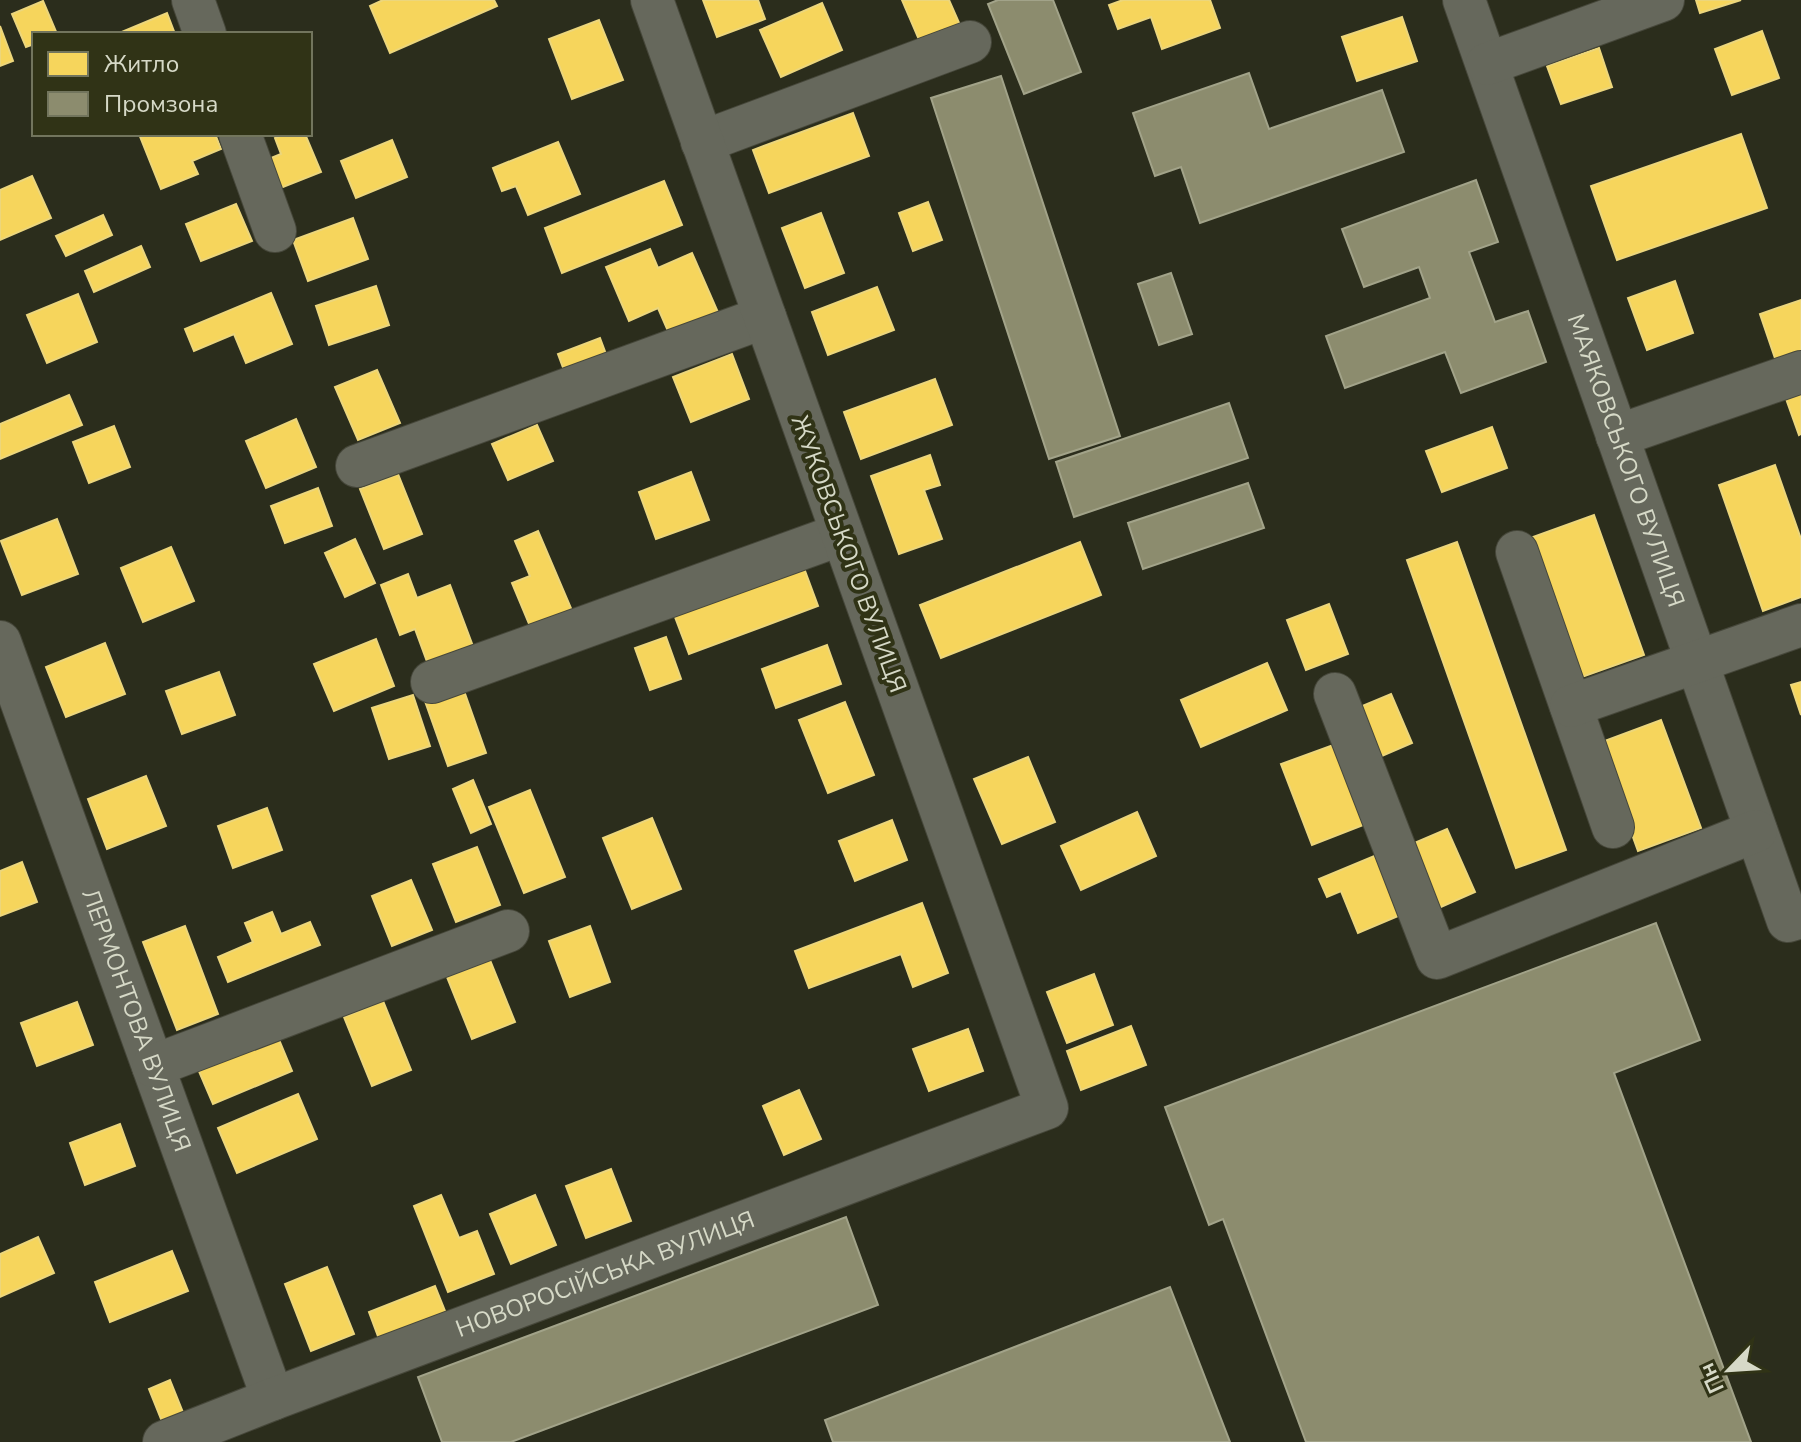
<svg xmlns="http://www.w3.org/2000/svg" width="1801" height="1442" viewBox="0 0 1801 1442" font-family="'Nunito Sans',sans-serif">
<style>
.homes{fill:#f6d55c;stroke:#ecd67c;stroke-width:2}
.industry{fill:#8c8c6e;stroke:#a2a389;stroke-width:2}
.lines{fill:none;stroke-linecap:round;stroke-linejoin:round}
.minor-casing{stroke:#46473a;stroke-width:44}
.minor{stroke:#66685c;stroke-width:42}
.labels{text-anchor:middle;stroke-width:8;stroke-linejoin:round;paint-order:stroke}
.street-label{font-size:24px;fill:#d6d9c7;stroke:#303316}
</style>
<rect width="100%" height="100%" fill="#2b2d1c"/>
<!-- homes -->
<g class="homes">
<path d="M383,0H494L497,6L390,53L370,6Z"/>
<path d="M703,0H758L765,19L717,37Z"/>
<path d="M902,0H949L960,25L920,42Z"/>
<path d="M1123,0H1210L1220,28L1162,49L1151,17L1118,29L1109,5Z"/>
<path d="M1696,0H1741L1700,13Z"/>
<path d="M43,1L57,34H34V44L26,47L12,14Z"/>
<path d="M822,3L842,50L781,77L760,30Z"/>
<path d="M167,13L175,34H117Z"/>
<path d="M1402,17L1417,61L1357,81L1342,37Z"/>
<path d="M599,20L623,80L572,99L549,39Z"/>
<path d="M0,26L13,61L0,66Z"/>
<path d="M1762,31L1779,78L1732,95L1715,49Z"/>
<path d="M1599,48L1612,87L1561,104L1547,66Z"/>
<path d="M853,113L869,156L769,193L753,150Z"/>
<path d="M139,134H215L221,149L192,161L198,174L161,189Z"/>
<path d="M285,134H305L321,172L278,189L266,160L281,154L275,138Z"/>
<path d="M1741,134L1767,208L1617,260L1591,186Z"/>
<path d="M392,140L407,177L356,198L341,161Z"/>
<path d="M558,142L580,194L528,215L516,186L502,191L493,168Z"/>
<path d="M32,176L51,218L0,240V190Z"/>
<path d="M664,181L682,225L562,273L545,228Z"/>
<path d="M928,202L942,240L913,251L899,213Z"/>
<path d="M236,204L252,241L201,261L186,224Z"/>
<path d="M821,213L844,273L805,288L782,228Z"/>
<path d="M103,215L112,235L66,256L56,236Z"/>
<path d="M353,218L368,259L308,281L293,240Z"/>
<path d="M141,246L150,267L94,292L85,271Z"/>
<path d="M650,249L658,268L692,253L720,317L671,338L658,308L629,321L606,267Z"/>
<path d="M1675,281L1693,333L1647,350L1628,298Z"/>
<path d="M376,286L389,325L329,345L316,306Z"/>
<path d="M877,287L894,330L828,355L812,312Z"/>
<path d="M271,293L292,344L246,363L234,334L194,351L185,329Z"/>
<path d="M78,294L97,342L47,363L27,315Z"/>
<path d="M1801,300V359L1778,367L1760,314Z"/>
<path d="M600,338L610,365L568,381L558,354Z"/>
<path d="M732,354L749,399L691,422L673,377Z"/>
<path d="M377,370L400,423L358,440L335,387Z"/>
<path d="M935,379L952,425L861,459L844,412Z"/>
<path d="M1801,391V434L1799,435L1785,396Z"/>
<path d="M69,395L82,425L0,459V424Z"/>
<path d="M296,419L316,467L266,488L246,441Z"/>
<path d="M537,425L553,461L508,480L492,444Z"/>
<path d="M114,426L130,467L89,483L73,442Z"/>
<path d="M1492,427L1507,468L1442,492L1426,451Z"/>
<path d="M930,455L940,485L924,490L942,539L899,554L871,476Z"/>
<path d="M1775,465L1801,539V597L1763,611L1719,485Z"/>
<path d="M691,472L709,520L656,539L639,492Z"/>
<path d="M398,474L422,534L384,549L360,489Z"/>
<path d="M318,488L332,526L285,543L271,506Z"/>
<path d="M1594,515L1644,655L1579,678L1530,538Z"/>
<path d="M57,519L78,574L22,595L1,541Z"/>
<path d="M538,531L573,613L532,631L512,583L530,576L515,541Z"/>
<path d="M355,539L375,583L345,597L325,553Z"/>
<path d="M1080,542L1101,595L941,658L920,605Z"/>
<path d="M1457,542L1566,850L1516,868L1407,560Z"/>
<path d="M171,547L194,601L143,622L121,568Z"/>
<path d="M801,560L818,606L689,654L672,609Z"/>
<path d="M408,574L417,598L450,585L474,649L429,667L415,629L400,635L381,585Z"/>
<path d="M1329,604L1348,654L1306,670L1287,620Z"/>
<path d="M666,637L681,679L650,690L635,648Z"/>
<path d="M376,639L394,686L334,711L314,664Z"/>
<path d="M105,643L125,694L66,717L46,667Z"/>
<path d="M827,645L841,684L776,708L762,669Z"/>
<path d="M1267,663L1287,710L1201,747L1181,700Z"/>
<path d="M219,672L235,715L182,734L166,691Z"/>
<path d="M1801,682V715L1791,685Z"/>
<path d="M463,688L486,753L448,766L425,701Z"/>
<path d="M1391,694L1412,743L1375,759L1355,709Z"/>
<path d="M413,695L430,746L389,759L372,708Z"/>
<path d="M845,702L874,775L828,793L799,720Z"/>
<path d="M1661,720L1701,828L1638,851L1599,743Z"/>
<path d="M1336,744L1366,824L1312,845L1281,764Z"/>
<path d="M1028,757L1055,822L1002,844L974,779Z"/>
<path d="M146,776L166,826L107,849L88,799Z"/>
<path d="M473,780L491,824L471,833L453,789Z"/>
<path d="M530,790L565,877L524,893L489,807Z"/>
<path d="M267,808L282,850L233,868L218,826Z"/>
<path d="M1137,812L1156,856L1081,890L1061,846Z"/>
<path d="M652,818L681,889L632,909L603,838Z"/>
<path d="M892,820L907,860L855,881L839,841Z"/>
<path d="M1447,829L1475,892L1432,911L1405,847Z"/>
<path d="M477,847L500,905L456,922L433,864Z"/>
<path d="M1379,854L1403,914L1358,933L1341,891L1327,897L1319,879Z"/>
<path d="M22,862L37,902L0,916V871Z"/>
<path d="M411,880L432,930L392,946L372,896Z"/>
<path d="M922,903L948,973L913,987L901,954L809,988L795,951Z"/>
<path d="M272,912L281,934L310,922L320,945L228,982L218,957L253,942L245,923Z"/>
<path d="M185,926L218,1014L177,1030L143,942Z"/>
<path d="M590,926L610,982L570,997L549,941Z"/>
<path d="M490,960L515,1022L472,1039L447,977Z"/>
<path d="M1094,974L1113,1025L1067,1043L1047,992Z"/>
<path d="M383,1001L411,1070L372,1086L344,1017Z"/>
<path d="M77,1002L93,1045L37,1066L21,1023Z"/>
<path d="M1131,1026L1146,1065L1081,1090L1067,1051Z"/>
<path d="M968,1029L983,1071L929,1091L913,1049Z"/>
<path d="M277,1035L292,1071L213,1104L198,1069Z"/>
<path d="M799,1090L821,1139L784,1155L763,1106Z"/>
<path d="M298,1094L317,1139L237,1173L218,1128Z"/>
<path d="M120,1124L135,1166L85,1185L70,1143Z"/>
<path d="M611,1169L631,1221L586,1238L566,1186Z"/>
<path d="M441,1195L459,1238L477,1231L494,1274L448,1292L414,1206Z"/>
<path d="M535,1195L556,1245L511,1264L490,1214Z"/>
<path d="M38,1237L54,1273L0,1297V1254Z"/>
<path d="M172,1251L188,1291L110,1322L95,1282Z"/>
<path d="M327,1267L354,1334L311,1351L285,1284Z"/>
<path d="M435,1286L449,1321L382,1347L369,1312Z"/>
<path d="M170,1380L186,1420L165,1429L149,1389Z"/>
</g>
<!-- industry -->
<g class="industry">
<path d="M998,0H1053L1081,72L1024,94L988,4Z"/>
<path d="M1249,73L1269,129L1382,90L1404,152L1200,223L1181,167L1155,176L1133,113Z"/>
<path d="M1001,76L1120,436L1049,459L931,98Z"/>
<path d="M1476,180L1498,242L1469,252L1495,322L1528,311L1546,362L1461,393L1445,352L1345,388L1326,336L1430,298L1419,267L1364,287L1342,229Z"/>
<path d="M1171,273L1192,334L1159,345L1138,284Z"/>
<path d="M1229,403L1248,458L1074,517L1056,462Z"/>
<path d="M1248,483L1264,528L1143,569L1128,523Z"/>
<path d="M1656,923L1700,1040L1614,1073L1751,1442H1306L1223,1219L1209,1225L1165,1107Z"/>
<path d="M846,1217L878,1305L511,1442H442L418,1377Z"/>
<path d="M1170,1287L1230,1442H833L825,1420Z"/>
</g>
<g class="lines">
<!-- minor casing -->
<g class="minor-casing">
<g id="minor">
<path d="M193,0L205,34"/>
<path id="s1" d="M1464,0L1788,921L1801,917"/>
<path d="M1487,64L1663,0"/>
<path d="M240,134L275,231"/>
<path d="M702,142L970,42"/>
<path d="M1617,436L1801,372"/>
<path d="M357,466L765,317"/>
<path d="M1517,552L1613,827"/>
<path id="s2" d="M0,642L273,1399"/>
<path d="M432,682L842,534"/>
<path d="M1335,694L1437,958L1756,831"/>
<path d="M1571,706L1801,625"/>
<path d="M153,1066L508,931"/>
<path id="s3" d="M164,1442L273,1399L1047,1108L652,0"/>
</g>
</g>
<!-- minor -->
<use href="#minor" class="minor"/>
</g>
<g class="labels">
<!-- street labels -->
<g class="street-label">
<text dy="8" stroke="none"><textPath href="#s1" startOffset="488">МАЯКОВСЬКОГО ВУЛИЦЯ</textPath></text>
<text transform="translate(849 554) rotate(70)" y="8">ЖУКОВСЬКОГО ВУЛИЦЯ</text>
<text dy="8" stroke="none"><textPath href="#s2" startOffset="402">ЛЕРМОНТОВА ВУЛИЦЯ</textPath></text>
<text dy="8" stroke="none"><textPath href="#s3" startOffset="472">НОВОРОСІЙСЬКА ВУЛИЦЯ</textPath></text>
</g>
</g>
<!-- legend -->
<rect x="32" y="32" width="280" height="104" fill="#303316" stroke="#72755d" stroke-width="2"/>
<rect x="48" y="52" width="40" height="24" fill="#f6d55c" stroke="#72755d" stroke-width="2"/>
<text x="104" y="72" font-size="24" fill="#d6d9c7">Житло</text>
<rect x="48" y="92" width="40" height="24" fill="#8c8c6e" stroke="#72755d" stroke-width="2"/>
<text x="104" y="112" font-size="24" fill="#d6d9c7">Промзона</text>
<!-- north arrow -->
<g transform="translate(1729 1370) rotate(245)" stroke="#303316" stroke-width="6" paint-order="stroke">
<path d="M0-6L14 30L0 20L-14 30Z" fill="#d6d9c7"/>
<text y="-12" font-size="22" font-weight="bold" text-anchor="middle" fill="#d6d9c7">Пн</text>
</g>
</svg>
